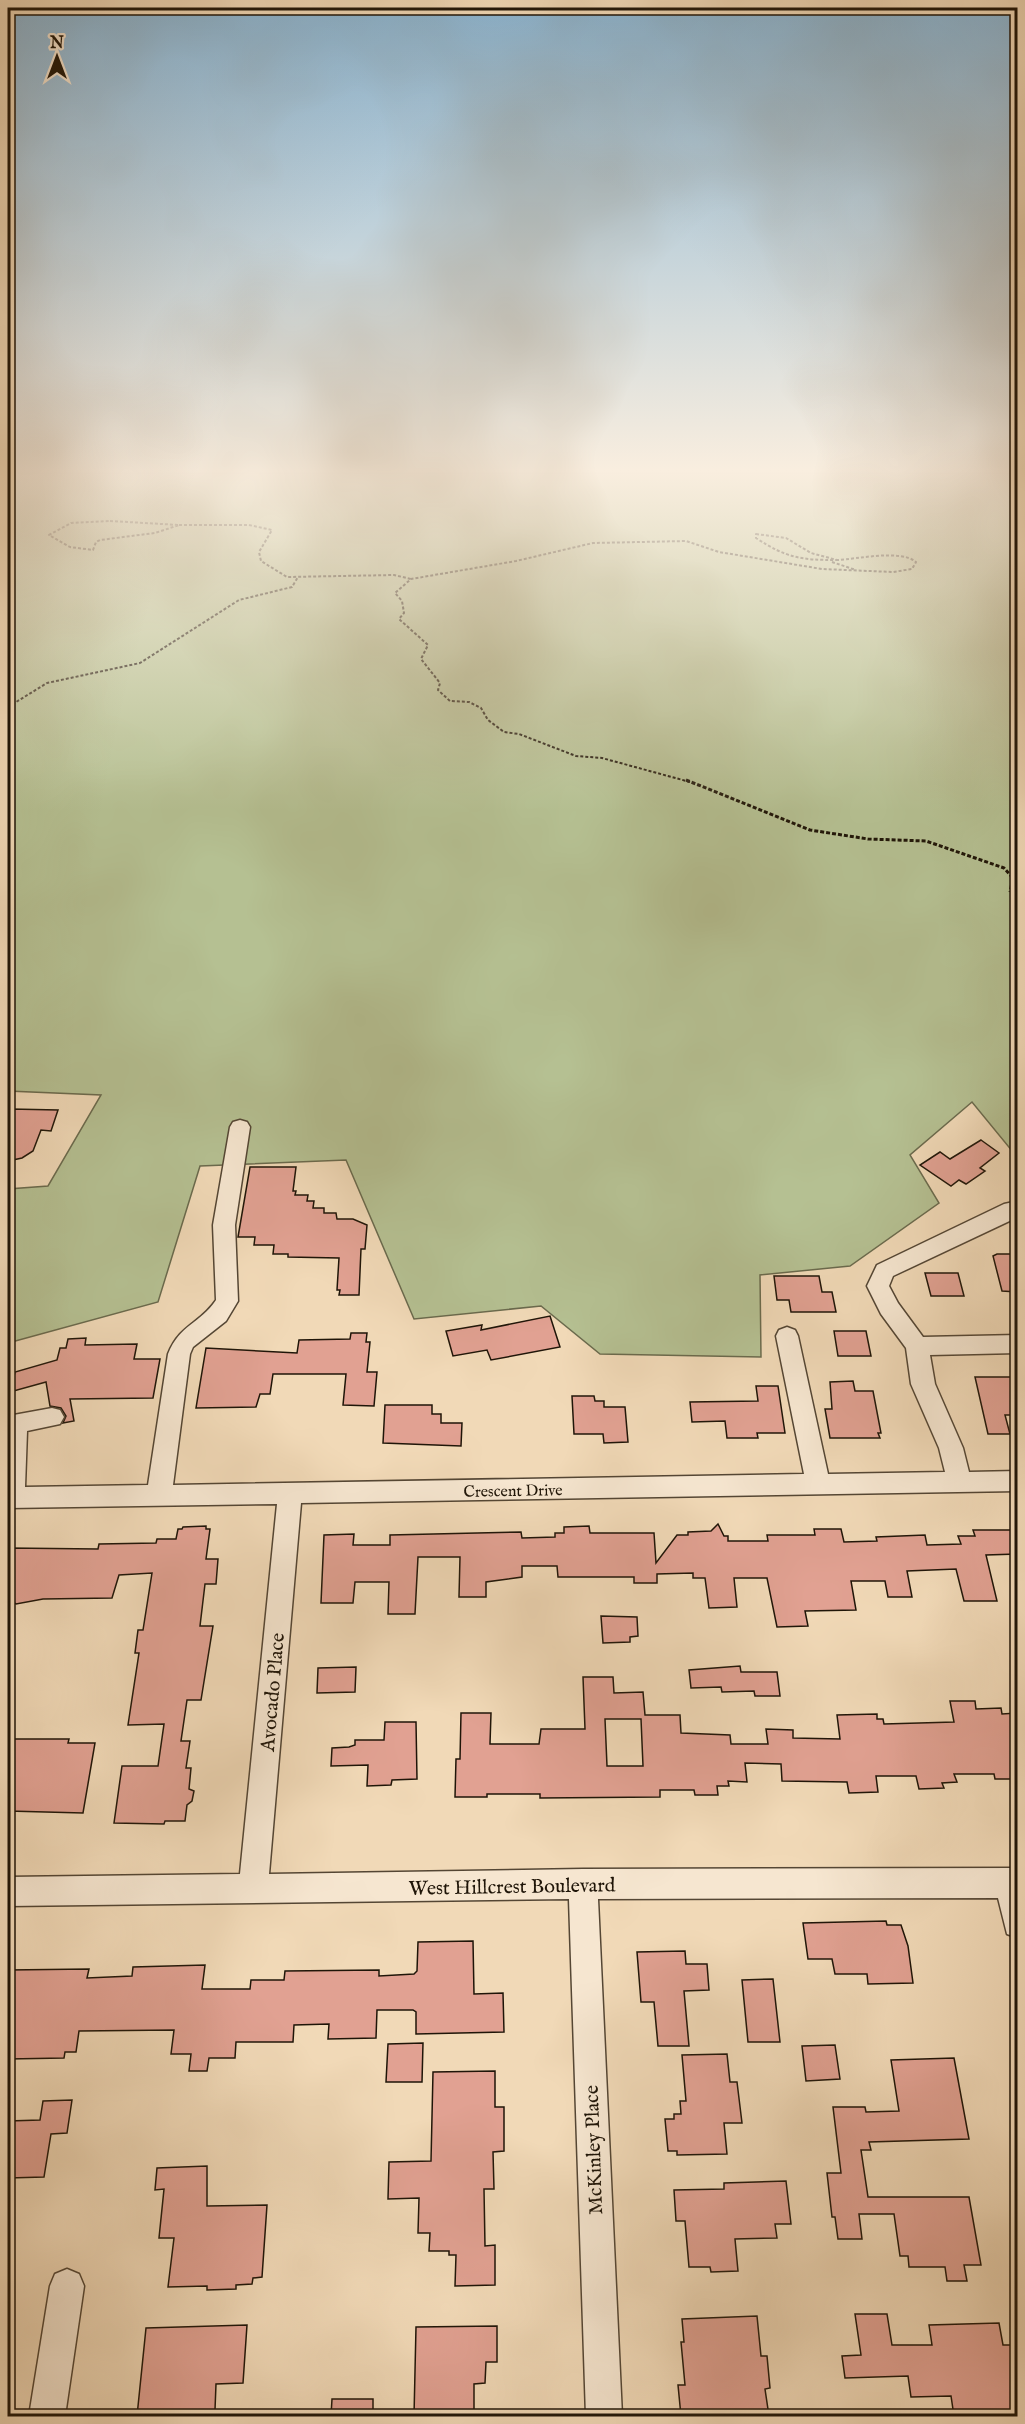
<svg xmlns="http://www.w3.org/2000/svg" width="1025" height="2424" viewBox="0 0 1025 2424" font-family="'IM FELL English',serif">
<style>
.green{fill:#b5c092;stroke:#6a6a4d;stroke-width:1.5}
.building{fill:#e1a192;stroke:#1f1508;stroke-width:1.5;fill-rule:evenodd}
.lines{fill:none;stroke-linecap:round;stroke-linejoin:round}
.minor-casing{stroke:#544634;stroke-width:3}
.path-far1{stroke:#1f1508;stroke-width:2;stroke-dasharray:3 2;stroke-linecap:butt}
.path{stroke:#1f1508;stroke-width:3;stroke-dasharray:4 2;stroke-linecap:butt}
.minor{fill:#f6e6d0;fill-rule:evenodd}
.labels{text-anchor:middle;stroke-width:4.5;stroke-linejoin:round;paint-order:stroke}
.street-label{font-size:16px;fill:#1f1508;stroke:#f6e6d0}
.near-street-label{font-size:20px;fill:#1f1508;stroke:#f6e6d0}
</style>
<rect width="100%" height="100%" fill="#f1d9b7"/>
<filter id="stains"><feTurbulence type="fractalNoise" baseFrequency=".00333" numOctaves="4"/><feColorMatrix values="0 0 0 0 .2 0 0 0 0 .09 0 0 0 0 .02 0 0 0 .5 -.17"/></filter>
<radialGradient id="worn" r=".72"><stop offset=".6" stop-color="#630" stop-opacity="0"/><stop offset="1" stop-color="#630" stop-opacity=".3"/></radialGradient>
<!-- green -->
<path class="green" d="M8,473H1017V1157L972,1102L910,1155L939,1203L850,1266L760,1275L761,1357L600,1354L541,1306L414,1319L346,1160L200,1166L158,1302L8,1343V1189L48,1186L101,1095L8,1091Z"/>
<!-- building -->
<g class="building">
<path d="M10,1109L58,1110L51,1131L41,1130L33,1151L22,1158L8,1161V1116Z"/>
<path d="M981,1140L999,1153L980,1168L985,1171L966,1184L959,1180L951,1186L920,1165L940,1152L950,1159Z"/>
<path d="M250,1167H296L293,1191H296L295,1195H308L307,1201H314L313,1208H324V1213H336L337,1219H353L367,1225L365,1249H361L359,1295H339L340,1290H337L339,1258L288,1257V1254H273L274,1245H254L255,1237H238Z"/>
<path d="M997,1254H1015L1017,1292L1002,1291L993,1256Z"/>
<path d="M925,1273H958L964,1296H931Z"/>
<path d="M774,1276H819L822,1292H832L836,1312H791L789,1300H777Z"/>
<path d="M550,1316L560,1347L491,1360L487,1350L453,1356L446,1331L482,1325L481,1330Z"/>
<path d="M834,1331H866L871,1356H838Z"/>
<path d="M351,1333H367L366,1342H370L367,1372H377L374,1406L343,1405L346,1374H273L270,1394H260L256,1407L196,1408L206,1348L297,1353L299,1340L350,1339Z"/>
<path d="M86,1338L85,1345L137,1344L134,1359H160L153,1398L70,1399L74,1421L63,1423L66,1416L61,1408L50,1406L46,1382L10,1392L15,1372L57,1360L60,1348H66L68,1339Z"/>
<path d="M975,1377H1017V1415H1005L1010,1434H988Z"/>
<path d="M853,1381L855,1391H873L881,1433H878L880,1438H830L825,1409H832L830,1382Z"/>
<path d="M756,1386H778L785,1433H757L758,1438H727L725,1421L692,1422L690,1402L758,1401Z"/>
<path d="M572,1396H594L595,1401H604V1407H625L628,1442L604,1443L603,1434H574Z"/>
<path d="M385,1405H432V1414H441V1423H462L461,1446L383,1443Z"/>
<path d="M718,1524L724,1536H728V1541H768L767,1535H815L814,1529H841L844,1542L877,1541L876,1537L925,1535L927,1545L961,1544L958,1536H975L973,1530H1012L1013,1533H1017V1554L986,1555L997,1601H964L956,1569L907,1571L912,1597H888L885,1581H851L856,1610L805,1611L808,1626L777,1627L767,1578H734L737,1607L709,1608L705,1578H693V1573L657,1574V1583H634V1577H558L557,1566H522V1577L486,1582V1597H459L460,1557H418L415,1614H388L389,1582H355L353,1603H321L324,1535L354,1534L353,1545H390V1535L521,1532L522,1538L555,1537V1533H564V1527L589,1526L590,1533H654L656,1563L677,1535H688V1532L711,1531Z"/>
<path d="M206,1526V1529H210L206,1559H218L216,1584H205L200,1626H213L201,1700H187L181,1741H190L186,1768H191L189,1789L194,1791L192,1801L187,1805L185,1821H165L164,1824L114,1823L122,1766H158L164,1724L128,1725L139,1653H135L138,1630H143L152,1573L119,1575L112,1598L43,1599L16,1604L8,1599V1548L98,1549L99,1544L156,1543L157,1539H176L178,1529H182L183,1527Z"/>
<path d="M601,1616L637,1617L638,1636L630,1637V1642L603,1643Z"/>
<path d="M740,1666L741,1672H777L780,1696H755L754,1691L722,1692L721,1687L691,1688L689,1670Z"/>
<path d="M356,1667L355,1692L317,1693L318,1668Z"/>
<path d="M583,1677H613L614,1693L643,1692L645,1715H680L681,1733L730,1735L731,1744H768L766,1729L793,1730V1738L840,1739L837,1715L877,1714V1719H883L884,1724L954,1722L950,1701H975L976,1709L1001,1708L1002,1714L1017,1713V1779H995L994,1774H954L957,1782L942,1783L944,1788L919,1789L916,1776H876L878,1792L849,1793L847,1782L782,1781L781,1764L745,1763L747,1782L728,1781L729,1786H717L718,1795H695L694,1790H660V1797L540,1798V1794H487V1797H455L456,1759H460L461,1713H491L490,1744H539L541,1729H585ZM605,1719H641L643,1766H607Z"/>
<path d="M385,1722H416L417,1779L392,1780L391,1785L367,1786L368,1765L331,1766L332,1748L349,1747L355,1745V1740H384Z"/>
<path d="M14,1739H69L68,1743H95L83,1813L8,1811V1768Z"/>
<path d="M886,1921L887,1925H901L908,1946L913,1983L868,1984L867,1974H835L832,1959H808L803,1923Z"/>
<path d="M473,1941L474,1994L503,1993L504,2032L416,2034V2012L413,2010H377L376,2038L328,2039L329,2024L294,2025L293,2042H236L235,2058H209L207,2071H189L191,2054H171L174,2030L79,2031L76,2052H65L64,2058L8,2059L13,2030H8V1970L89,1969L87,1978L132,1976L133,1967L205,1965L202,1989H250L251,1980H284L285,1971L379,1970V1976L414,1974L417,1971L418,1942Z"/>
<path d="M685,1951L686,1964H707L709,1990L684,1991L689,2046H658L654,2002H641L637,1952Z"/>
<path d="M773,1979L780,2042H748L742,1980Z"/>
<path d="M423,2043L422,2082H386L388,2044Z"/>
<path d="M835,2045L840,2079L806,2081L802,2046Z"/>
<path d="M727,2054L730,2082H737L742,2123H724L727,2154L677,2155V2151H668L665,2119H674V2114H681L680,2101H686L682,2055Z"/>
<path d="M954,2058L969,2139L869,2142L871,2150H861L868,2197H969L981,2265H964L967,2281H947L945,2267H909L908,2256H900L894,2214H859L862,2239H838L835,2217H832L827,2173H841L833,2107H865L866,2112L899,2111L891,2060Z"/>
<path d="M495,2071V2107H504V2151L493,2152L494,2189H484L485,2246L495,2245V2285L455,2286L456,2255H449V2251H429L430,2233H418L419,2198L388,2199L389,2162L431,2161L433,2072Z"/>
<path d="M72,2100L67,2133L51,2134L44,2177L8,2178V2121L40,2120L43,2101Z"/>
<path d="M207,2166V2206L267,2205L262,2277L253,2278L252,2284L236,2285V2289L207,2290V2286L168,2287L174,2238H159L164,2189L155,2190L157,2168Z"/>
<path d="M786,2181L791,2224H775L777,2238L735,2239L738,2271L711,2272L710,2267H689L685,2221H676L674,2190L724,2189V2183Z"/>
<path d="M855,2314H887L892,2345H932L929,2325L999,2323L1003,2345H1011L1017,2380V2416H954L951,2396L911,2397L908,2376L845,2378L842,2356L861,2355Z"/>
<path d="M757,2316L761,2356H767L770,2388L765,2389L769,2416H681L678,2385H685L681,2342H684L682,2319Z"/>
<path d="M247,2325L243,2383L216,2384L215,2410L212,2411L211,2416H137L146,2328Z"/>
<path d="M497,2326V2362H486L485,2383L474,2384V2416H414L416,2327Z"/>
<path d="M332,2399H373V2416H331Z"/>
</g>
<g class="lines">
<!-- minor casing -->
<g class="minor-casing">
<g id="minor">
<path d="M240,1120L247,1122L250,1127L235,1225L238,1301L226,1321L193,1347L190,1354L173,1485L804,1474L776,1336L779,1330L787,1327L795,1330L798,1336L828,1474L945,1472L939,1448L911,1384L906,1348L881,1314L867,1286L877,1265L1004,1204L1018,1201V1217L893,1276L889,1286L898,1303L923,1337L1018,1335V1353L930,1355L935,1384L963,1448L969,1472L1018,1471V1491L301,1503L269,1874L583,1869L1018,1868V1938L1007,1934L998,1898L598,1899L622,2416H586L569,1899L8,1906V1877L240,1874L277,1504L8,1508V1416L52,1408L60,1410L64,1417L60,1424L27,1431L25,1487L148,1485L168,1354C180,1324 200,1324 216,1300L213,1225L230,1127L233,1122Z"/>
<path d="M67,2269L79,2274L84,2286L65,2416H29L50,2286L55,2274Z"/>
</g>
</g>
<!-- path-far1 -->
<g class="path-far1">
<path d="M110,521L179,525L155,533L100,540L96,542L93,550L70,547L49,535L71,523Z"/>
<path d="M179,525H249L272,530L259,552L261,561L287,577L394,575L411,579"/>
<path d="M756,534L786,538L811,553L837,560C800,560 787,558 756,538Z"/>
<path d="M832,562L856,570"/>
<path d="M8,707L47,683L140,663L239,600L292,587L298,577"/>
<path d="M690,782L602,758L576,756L519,734L504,732L488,720L481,708L469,702L450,701L438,690L440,683L421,659L428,645L399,619L404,613L402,601L395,593L411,579L516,561L593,543L686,541L719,552L822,569L893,572L912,569L916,562C901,549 858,559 837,560"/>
</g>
<!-- path -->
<path class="path" d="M686,780L810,830L868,839L926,841L1004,868L1013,878L1010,892"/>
<!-- minor -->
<use href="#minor" class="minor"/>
</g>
<!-- sky -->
<linearGradient id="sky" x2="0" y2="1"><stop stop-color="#8ab6d5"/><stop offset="0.58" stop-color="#f9eedf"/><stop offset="1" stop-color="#f9eedf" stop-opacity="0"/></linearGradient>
<rect width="1025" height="812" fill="url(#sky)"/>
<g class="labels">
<!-- street labels -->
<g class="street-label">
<text transform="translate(513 1490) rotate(-1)" y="6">Crescent Drive</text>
</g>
<!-- near-street labels -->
<g class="near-street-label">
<text transform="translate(272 1692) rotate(-85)" y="7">Avocado Place</text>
<text transform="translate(512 1886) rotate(-1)" y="7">West Hillcrest Boulevard</text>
<text transform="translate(593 2150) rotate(-92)" y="7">McKinley Place</text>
</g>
</g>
<!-- margin -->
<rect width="1025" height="2424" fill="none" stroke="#f1d9b7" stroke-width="30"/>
<rect x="9" y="9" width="1007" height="2406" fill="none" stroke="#1f1508" stroke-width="3"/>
<rect x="15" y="15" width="995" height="2394" fill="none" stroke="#1f1508" stroke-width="1.5"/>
<!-- north arrow -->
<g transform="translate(57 57)" stroke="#f6e6d0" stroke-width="4.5" paint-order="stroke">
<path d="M0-4.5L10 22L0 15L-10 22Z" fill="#1f1508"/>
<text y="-9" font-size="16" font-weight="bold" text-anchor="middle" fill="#1f1508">N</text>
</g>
<rect width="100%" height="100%" filter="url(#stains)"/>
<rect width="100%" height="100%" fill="url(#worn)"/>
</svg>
